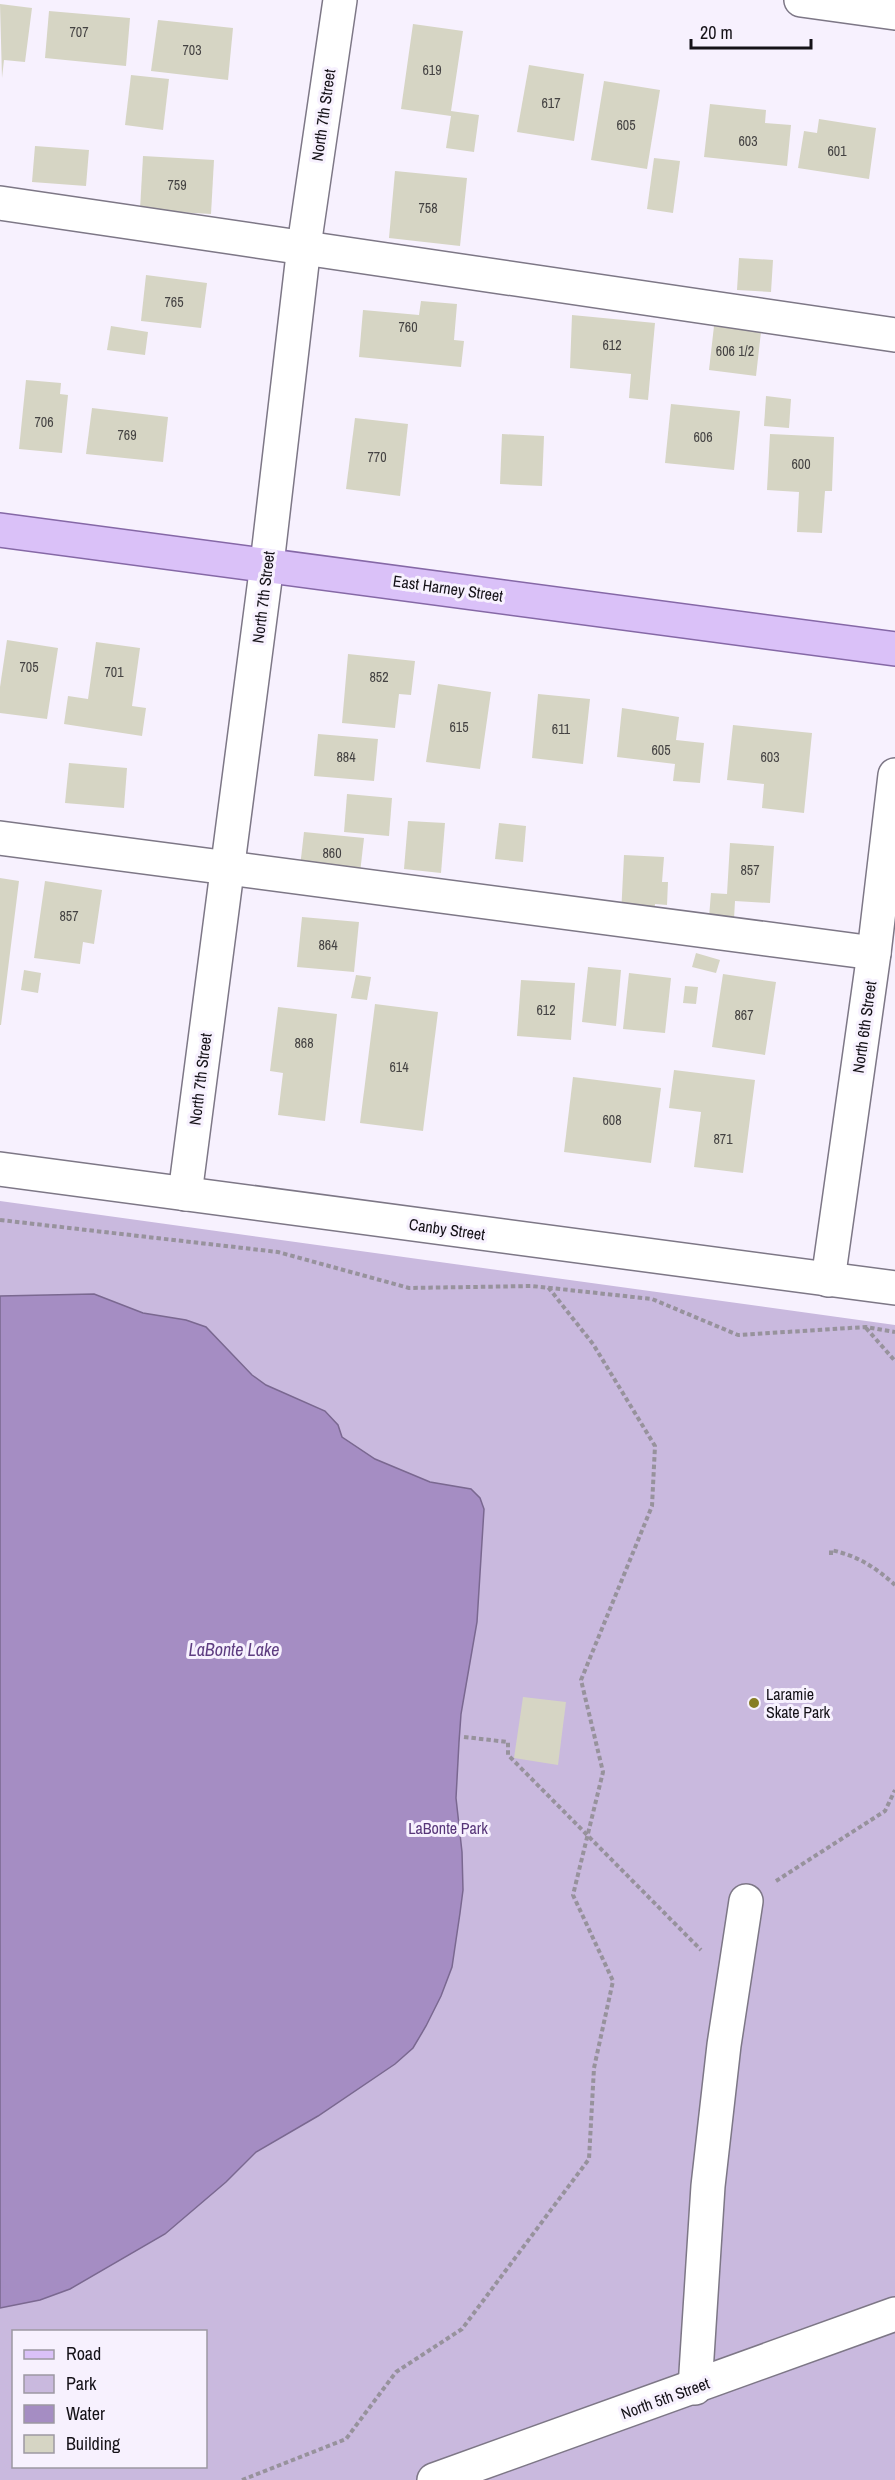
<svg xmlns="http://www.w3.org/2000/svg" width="895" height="2480" viewBox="0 0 895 2480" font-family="'Archivo Narrow',sans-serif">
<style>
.green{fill:#c9b9de;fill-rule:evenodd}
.water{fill:#a58dc3;stroke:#7a6890;stroke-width:1.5}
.building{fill:#d6d5c4}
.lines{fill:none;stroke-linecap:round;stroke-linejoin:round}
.minor-casing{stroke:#7d7786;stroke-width:36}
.major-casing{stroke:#8568a6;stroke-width:36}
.path{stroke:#97929c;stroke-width:4;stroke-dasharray:4.5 3;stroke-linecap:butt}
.minor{stroke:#fff;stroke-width:33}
.major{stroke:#dac1f8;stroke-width:33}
.poi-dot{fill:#877e24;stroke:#f7f1fe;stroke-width:2}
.labels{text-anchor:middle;stroke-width:6;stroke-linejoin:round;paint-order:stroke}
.number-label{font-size:14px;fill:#454343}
.street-label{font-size:16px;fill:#151218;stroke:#f7f1fe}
.poi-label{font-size:16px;fill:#151218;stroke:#f7f1fe;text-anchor:start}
.park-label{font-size:16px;fill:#573679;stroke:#f7f1fe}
.water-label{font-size:18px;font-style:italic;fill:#5e3d81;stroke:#f7f1fe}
</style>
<rect width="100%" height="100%" fill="#f7f1fe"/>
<!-- green -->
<path class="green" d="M0,1201L895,1325V2480H0ZM14,2332H206V2466H14Z"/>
<!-- water -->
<path class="water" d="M94,1294L143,1313L186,1320L206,1327L252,1375L266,1385L325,1411L338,1425L342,1437L375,1459L430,1482L471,1489L480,1498L484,1509L477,1622L461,1714L459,1742L456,1798L462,1852L463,1890L460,1913L452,1967L441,1996L426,2026L413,2048L395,2064L318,2116L256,2152L226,2182L165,2234L70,2289L40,2300L0,2308V1296Z"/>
<!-- building -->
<g class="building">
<path d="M0,4L32,8L25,62L4,60L2,78Z"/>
<path d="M49,11L130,18L126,66L45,58Z"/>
<path d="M158,20L233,28L228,80L151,71Z"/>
<path d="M413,24L463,31L451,111L479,115L474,152L446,148L451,116L401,109Z"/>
<path d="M529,65L584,74L574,141L517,132Z"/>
<path d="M131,75L169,79L163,130L125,125Z"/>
<path d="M604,81L660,90L647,169L591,160Z"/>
<path d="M710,104L766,110L765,123L791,125L787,166L704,157Z"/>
<path d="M819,119L876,128L869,179L798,168L804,131L817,133Z"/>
<path d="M35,146L89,150L86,186L32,182Z"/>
<path d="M143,156L214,160L211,214L140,210Z"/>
<path d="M654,158L680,161L673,213L647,209Z"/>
<path d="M395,171L467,178L460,246L389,238Z"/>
<path d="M739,258L773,260L771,292L737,290Z"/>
<path d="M146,275L207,283L201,328L141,321Z"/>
<path d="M421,301L457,304L454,340L464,341L461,367L359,357L363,310L419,315Z"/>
<path d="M572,315L655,323L648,400L629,398L631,374L570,368Z"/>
<path d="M111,326L148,332L145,355L107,350Z"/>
<path d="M714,326L761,332L756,376L709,370Z"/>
<path d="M26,380L61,383L60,394L68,395L62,453L19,449Z"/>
<path d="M766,396L791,399L789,428L764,426Z"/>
<path d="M671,404L740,411L734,470L665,463Z"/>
<path d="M92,408L168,417L163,462L86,454Z"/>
<path d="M355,418L408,424L400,496L346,489Z"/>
<path d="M502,434L544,436L542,486L500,484Z"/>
<path d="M770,434L834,437L832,491H825L822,533L797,532L799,492L767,490Z"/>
<path d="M7,640L58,648L47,719L0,713V687Z"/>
<path d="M96,642L140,648L132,706L146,708L142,736L64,724L68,696L88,699Z"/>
<path d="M348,654L415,661L411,695L399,694L395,728L342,723Z"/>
<path d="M438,684L491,692L480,769L426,762Z"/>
<path d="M538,694L590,699L583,764L532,758Z"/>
<path d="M622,708L679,717L676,740L704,743L700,783L673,781L675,764L617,757Z"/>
<path d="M733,725L812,733L804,813L762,808L764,784L727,780Z"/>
<path d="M318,734L378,739L374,781L314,776Z"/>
<path d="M69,763L127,768L124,808L65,803Z"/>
<path d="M347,794L392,798L389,836L344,832Z"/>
<path d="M408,821L445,823L441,873L404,869Z"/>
<path d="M499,823L526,826L523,862L495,859Z"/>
<path d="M304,832L364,838L360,873L300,867Z"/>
<path d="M730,843L774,846L770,903L735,901L734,919L709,917L711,893L727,894Z"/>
<path d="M624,855L664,857L662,882H668L667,905L655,904L654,916L621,915Z"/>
<path d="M0,878L19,881L1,1025H0Z"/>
<path d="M45,881L102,890L94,944L83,942L80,964L34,958Z"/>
<path d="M302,917L359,922L354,972L297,967Z"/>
<path d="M696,953L720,960L716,973L692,967Z"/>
<path d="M588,967L621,970L616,1026L582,1022Z"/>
<path d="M24,970L41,973L38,993L21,990Z"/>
<path d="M629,973L671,978L665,1033L623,1029Z"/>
<path d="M723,974L776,982L765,1055L712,1047Z"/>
<path d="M356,975L371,977L367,1000L351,998Z"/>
<path d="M521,980L575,983L571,1040L517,1036Z"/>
<path d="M685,986L698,987L696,1004L683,1003Z"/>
<path d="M375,1004L438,1012L423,1131L360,1123Z"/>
<path d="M278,1007L337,1014L325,1121L278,1115L283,1073L270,1071Z"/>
<path d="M674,1070L755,1080L743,1173L694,1167L701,1112L669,1108Z"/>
<path d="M573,1077L661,1088L651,1163L564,1152Z"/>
<path d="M523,1697L566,1702L558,1765L514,1758Z"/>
</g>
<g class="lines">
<!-- minor casing -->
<g class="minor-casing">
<g id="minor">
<path d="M801,0L895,13"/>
<path d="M0,203L895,335"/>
<path d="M0,838L874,953"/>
<path d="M0,1169L895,1288"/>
<path d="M185,1194L267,564L304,246L340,0"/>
<path d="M828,1280L874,953L895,775"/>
<path d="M695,2388L708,2186L724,2045L746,1901"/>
<path d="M434,2480L895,2314"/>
</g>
</g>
<!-- major casing -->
<g class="major-casing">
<path id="major" d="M0,530L895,649"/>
</g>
<!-- path -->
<g class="path">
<path d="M0,1220L278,1252L409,1288L532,1286L652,1299L738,1335L866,1327L895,1332"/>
<path d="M866,1328L895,1361"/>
<path d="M831,1555V1550C858,1556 875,1567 895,1585"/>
<path d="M464,1737L508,1742V1755L701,1950"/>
<path d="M776,1881L885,1811L895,1790"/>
<path d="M242,2480L346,2439L396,2372L462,2329L589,2159L594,2068L613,1981L573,1895L603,1772L581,1680L652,1506L655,1446L593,1344L548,1287"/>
</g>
<!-- minor -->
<use href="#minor" class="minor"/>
<!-- major -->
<use href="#major" class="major"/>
</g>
<!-- markers -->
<circle class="poi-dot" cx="754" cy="1703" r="6"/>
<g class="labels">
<!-- number labels -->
<g class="number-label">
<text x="79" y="37">707</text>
<text x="192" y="55">703</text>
<text x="432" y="75">619</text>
<text x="551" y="108">617</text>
<text x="626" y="130">605</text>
<text x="748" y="146">603</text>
<text x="837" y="156">601</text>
<text x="177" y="190">759</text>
<text x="428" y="213">758</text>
<text x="174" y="307">765</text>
<text x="408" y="332">760</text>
<text x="612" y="350">612</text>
<text x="735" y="356">606 1/2</text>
<text x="44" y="427">706</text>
<text x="127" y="440">769</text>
<text x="703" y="442">606</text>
<text x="377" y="462">770</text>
<text x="801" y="469">600</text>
<text x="29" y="672">705</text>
<text x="114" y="677">701</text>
<text x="379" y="682">852</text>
<text x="459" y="732">615</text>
<text x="561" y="734">611</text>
<text x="661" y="755">605</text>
<text x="346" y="762">884</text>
<text x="770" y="762">603</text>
<text x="332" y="858">860</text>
<text x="750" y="875">857</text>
<text x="69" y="921">857</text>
<text x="328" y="950">864</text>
<text x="546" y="1015">612</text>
<text x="744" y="1020">867</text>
<text x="304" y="1048">868</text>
<text x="399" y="1072">614</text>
<text x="612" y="1125">608</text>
<text x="723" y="1144">871</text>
</g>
<!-- street labels -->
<g class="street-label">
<text transform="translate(323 115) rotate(-82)" y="6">North 7th Street</text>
<text transform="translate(448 588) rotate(8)" y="6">East Harney Street</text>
<text transform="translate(263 597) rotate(-83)" y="6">North 7th Street</text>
<text transform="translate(864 1027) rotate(-82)" y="6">North 6th Street</text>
<text transform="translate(200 1079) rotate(-83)" y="6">North 7th Street</text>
<text transform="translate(447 1229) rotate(8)" y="6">Canby Street</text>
<text transform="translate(665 2398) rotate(-20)" y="6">North 5th Street</text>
</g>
<!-- poi labels -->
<g class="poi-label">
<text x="766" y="1700">Laramie<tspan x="766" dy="18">Skate Park</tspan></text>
</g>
<!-- park labels -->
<g class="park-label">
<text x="448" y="1834">LaBonte Park</text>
</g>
<!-- water labels -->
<g class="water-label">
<text x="234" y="1656">LaBonte Lake</text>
</g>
</g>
<!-- legend -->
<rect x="12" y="2330" width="195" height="138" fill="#f7f1fe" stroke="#9d98a2" stroke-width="1.5"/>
<rect x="24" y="2350" width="30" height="9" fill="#dac1f8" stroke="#9d98a2" stroke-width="1.5"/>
<text x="66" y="2360" font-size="18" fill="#151218">Road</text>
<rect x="24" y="2375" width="30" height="18" fill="#c9b9de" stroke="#9d98a2" stroke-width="1.5"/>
<text x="66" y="2390" font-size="18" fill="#151218">Park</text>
<rect x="24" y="2405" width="30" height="18" fill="#a58dc3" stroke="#9d98a2" stroke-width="1.5"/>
<text x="66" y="2420" font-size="18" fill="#151218">Water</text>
<rect x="24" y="2435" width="30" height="18" fill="#d6d5c4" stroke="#9d98a2" stroke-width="1.5"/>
<text x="66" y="2450" font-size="18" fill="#151218">Building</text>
<!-- scale -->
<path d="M691 39v9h120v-9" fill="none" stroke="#151218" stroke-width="3"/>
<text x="700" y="39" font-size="18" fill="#151218" stroke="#f7f1fe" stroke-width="4.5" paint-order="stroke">20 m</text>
</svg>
